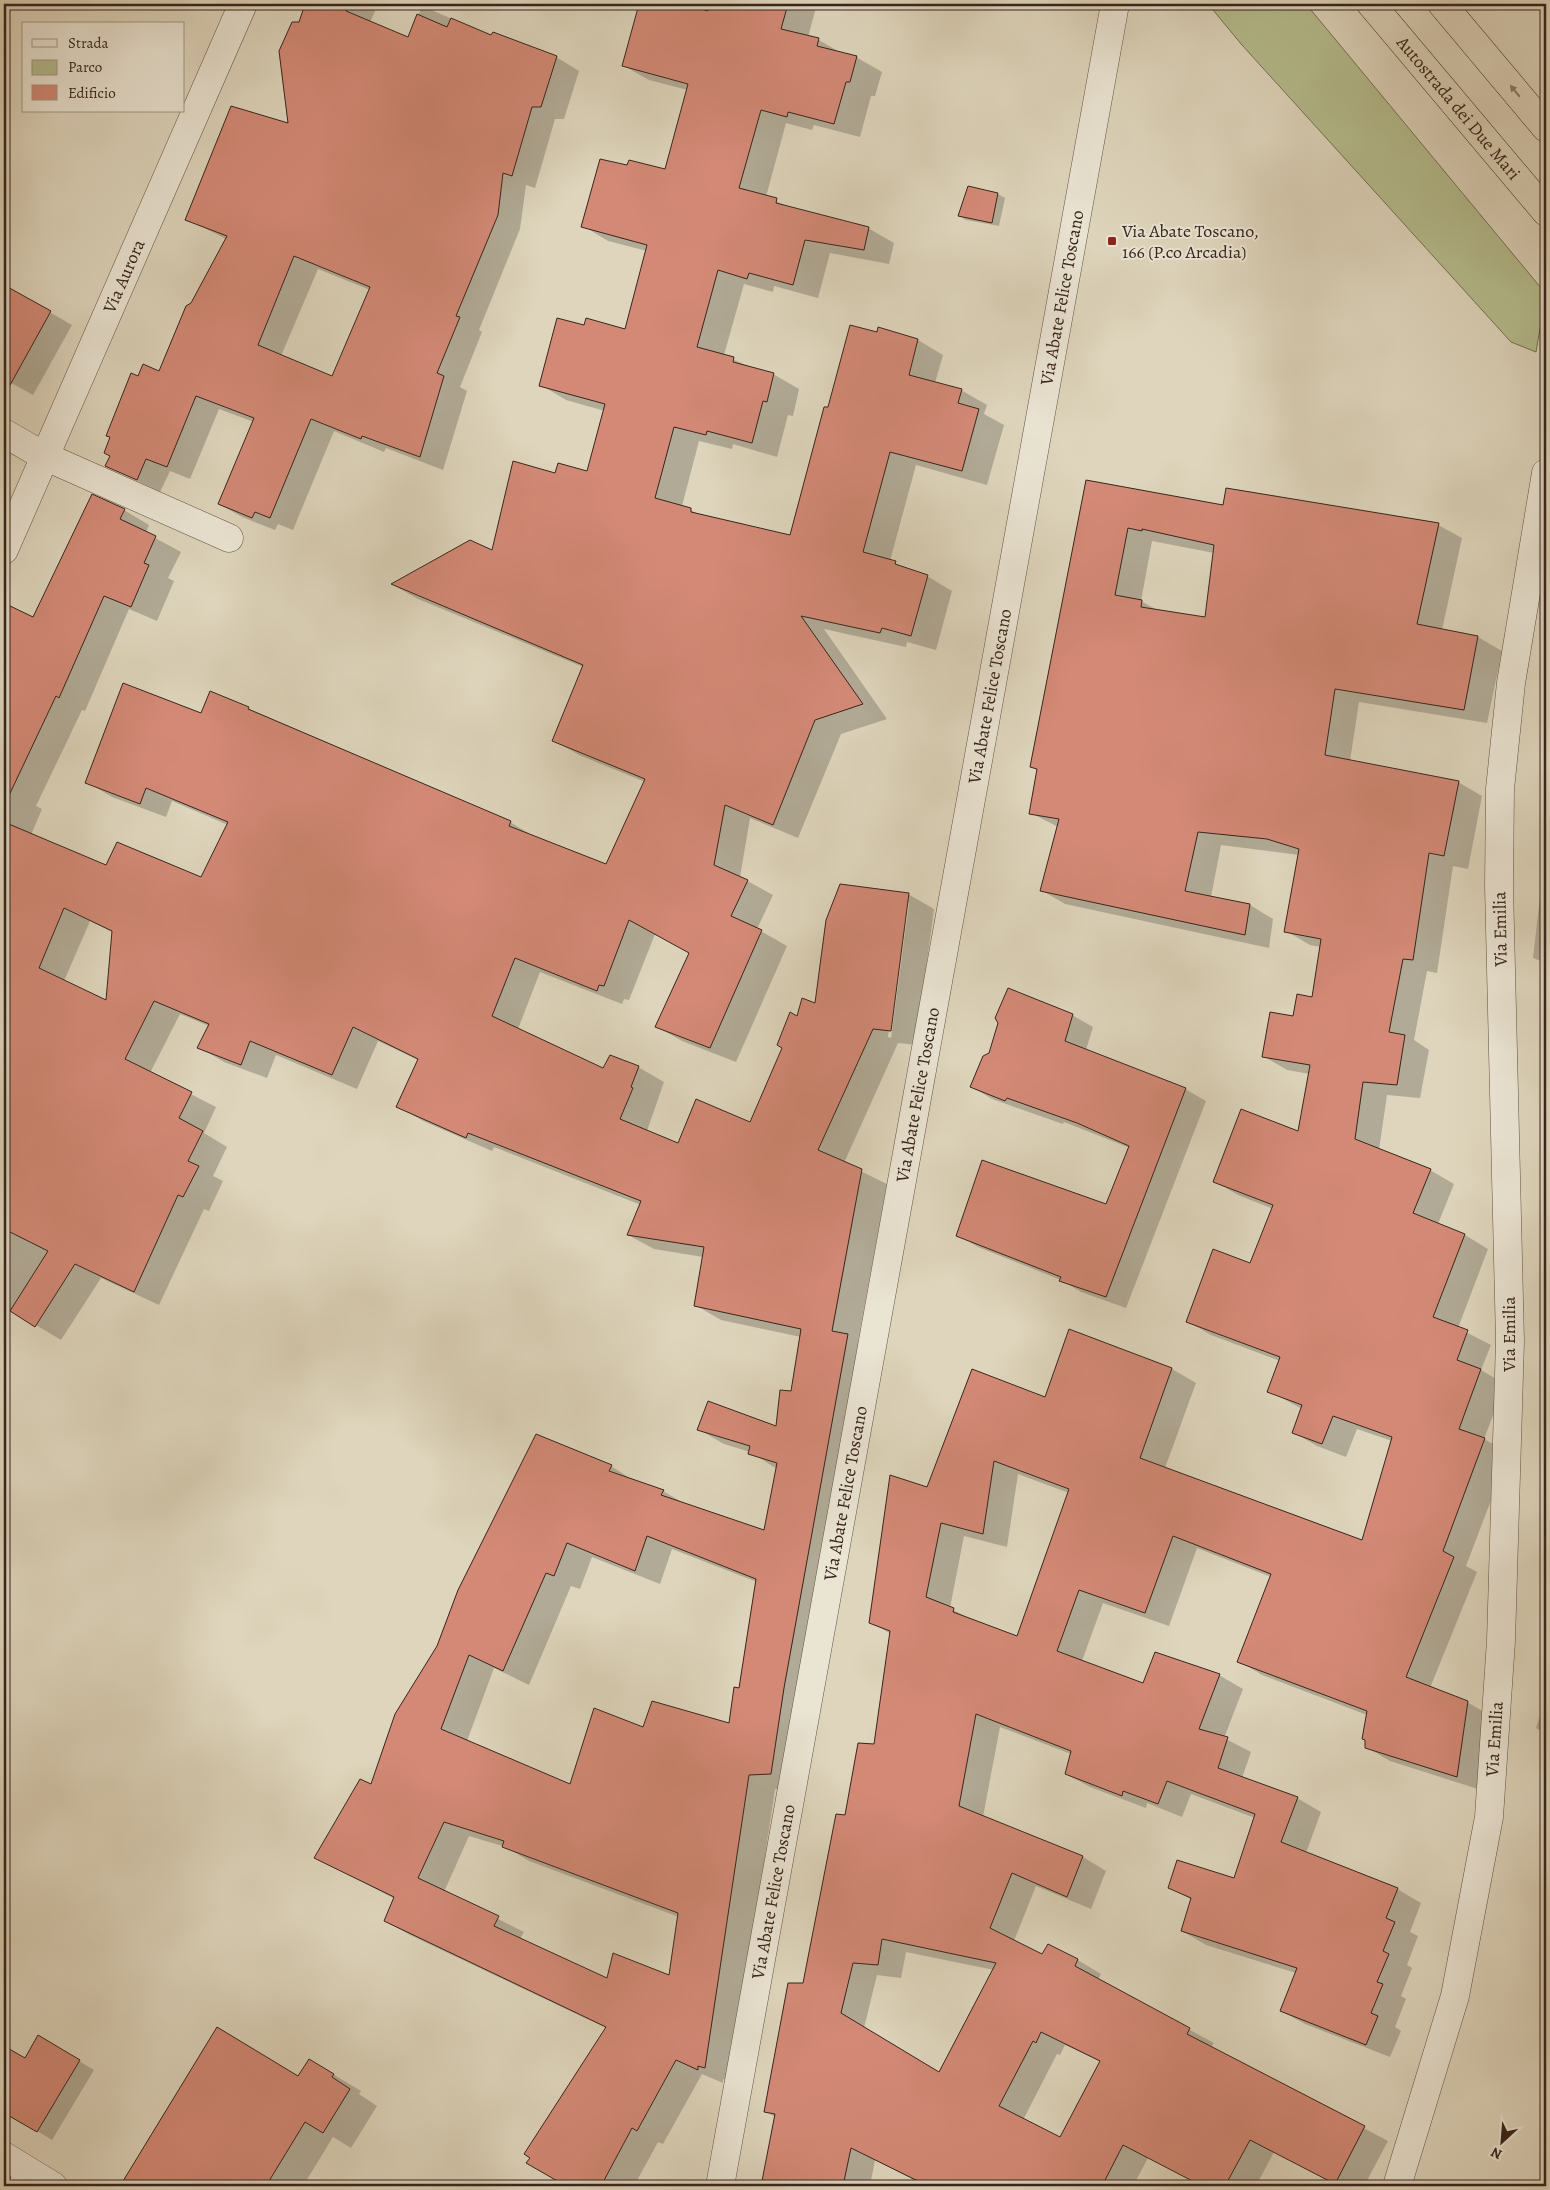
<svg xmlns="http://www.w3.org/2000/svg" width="1550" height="2190" viewBox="0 0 1550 2190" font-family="Alegreya,serif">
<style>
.green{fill:#b5bc8e;stroke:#767055}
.shadow{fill:#0003;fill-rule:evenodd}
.building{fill:#d38976;stroke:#37251c;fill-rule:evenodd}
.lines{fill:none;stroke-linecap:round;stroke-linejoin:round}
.lane-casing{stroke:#615144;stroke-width:21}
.street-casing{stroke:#615144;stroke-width:29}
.highway-casing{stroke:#37251c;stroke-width:29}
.lane{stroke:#eae4d3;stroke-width:19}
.street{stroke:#eae4d3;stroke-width:28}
.highway{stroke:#ded5bc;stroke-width:28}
.oneway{fill:#8a7d6c}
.poi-dot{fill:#8f2418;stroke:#eae4d3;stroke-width:2}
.labels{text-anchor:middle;stroke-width:4;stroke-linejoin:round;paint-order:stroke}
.street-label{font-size:18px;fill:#37251c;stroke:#eae4d3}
.poi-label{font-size:18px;fill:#37251c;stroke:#eae4d3;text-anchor:start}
</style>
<rect width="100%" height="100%" fill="#ded5bc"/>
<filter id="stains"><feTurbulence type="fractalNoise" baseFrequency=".004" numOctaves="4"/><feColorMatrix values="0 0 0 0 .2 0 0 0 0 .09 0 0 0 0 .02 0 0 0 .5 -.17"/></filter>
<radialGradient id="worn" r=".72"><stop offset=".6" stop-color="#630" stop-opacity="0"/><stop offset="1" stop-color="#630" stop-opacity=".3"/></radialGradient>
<!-- green -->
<path class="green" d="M1208,4H1306L1546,294L1536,352L1511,342L1242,45Z"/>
<!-- shadow -->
<g class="shadow">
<path d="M306,4L312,6L313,4H367L376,9L370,22L409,38L422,6L492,36L556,57L579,71L564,119H555L535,188L526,185L520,229L479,330L482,332L460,387L467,391L443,470L386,448L384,452L334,431L293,530L278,524L275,530L242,517L219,504L254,422L219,409L190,479L170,471L160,492L107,466L139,378L160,373L192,304L226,239L187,219L290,125L299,23ZM318,269L370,290L333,378L281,356Z"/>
<path d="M641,4H652L668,8L669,4H678L709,12L712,4H817L808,37L819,40L843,54L856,57L882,72L875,96H871L860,137L814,125L812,130L786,123L766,197L792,208L868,228L894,243L889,264L830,253L818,298L774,286L773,292L744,284L724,355L752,368L773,374L799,389L793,416L788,415L777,457L733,444L732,449L699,441L682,506L703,516L791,536L829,408L879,329L918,340L943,355L935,383L961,390L987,405L984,414L1004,425L987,485L916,465L890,561L927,576L952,591L936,650L907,642L906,647L824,629L887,719L841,734L798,838L750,818L740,877L773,895L757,929L787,946L736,1062L682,1041L657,1027L690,953L655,934L629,1000L624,999L622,1004L540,972L518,1029L604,1070L638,1067L664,1082L647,1131L679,1144L751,1123L798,1017L816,1005L908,894L934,909L916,1045L898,1043L844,1163L887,1184L858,1341L872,1349L797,1788L775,1789L731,2082L723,2079V2083L702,2074L663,2144L658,2142L634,2186H569L528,2163L606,2028L410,1935L385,1921L395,1899L316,1858L372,1786L396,1714L611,1466L636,1482L663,1491L687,1505L765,1532L777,1469L750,1452L724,1444L698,1429L777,1428L792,1392L801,1337L721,1320L695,1305L703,1257L654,1249L628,1235L641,1205L494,1147L492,1151L423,1121L397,1106L418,1060L378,1041L357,1089L276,1055L267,1078L224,1062L198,1047L209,1026L180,1014L150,1073L216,1107L204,1133L227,1147L213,1176L223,1181L209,1211L204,1209L159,1305L101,1278L61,1340L4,1306V623L11,608L34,619L124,510L149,525L146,533L181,552L168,578L174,581L157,621L129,609L85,711L82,710L36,806L42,809L31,835L106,866L202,878L228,825L172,801L166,817L112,797L87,782L202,715L211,692L510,822L535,837L607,865L645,782L579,755L553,740L583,667L418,599L393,585L493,551L556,474L588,472L605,411L566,400L541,385L585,326L625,330L647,251L608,241L583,226L628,167L666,171L688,90L649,80L624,66ZM906,903H909L891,1038L888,1037ZM90,921L114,933L107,1002L64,981ZM672,1549L757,1582L740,1689L730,1724L643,1728L571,1785L467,1741L494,1668L529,1685L571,1586L580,1589L592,1557L660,1584ZM469,1836L506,1847L529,1861L679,1917L670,1976L608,1979L520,1939L524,1932L444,1892Z"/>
<path d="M998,194L1005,198L999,226L966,220L959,216Z"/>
<path d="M4,286L72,325L33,395L4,379Z"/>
<path d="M1087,481L1224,506L1438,525L1462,538L1442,630L1478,637L1502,651L1487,723L1359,702L1350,761L1458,782L1482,796L1468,869L1453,866L1437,973L1427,971L1414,1040L1429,1050L1420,1098L1387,1095L1379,1150L1430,1170L1454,1184L1438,1224L1465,1235L1488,1249L1458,1328L1491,1345L1481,1370L1505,1384L1484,1439L1509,1453L1466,1566L1477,1572L1430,1688L1467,1702L1491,1716L1481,1790L1390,1761L1366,1747L1367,1715L1262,1675L1239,1661L1271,1577L1197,1548L1169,1626L1103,1603L1082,1661L1144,1685L1219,1675L1243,1689L1224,1738L1251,1752L1242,1778L1297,1798L1321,1812L1306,1853L1397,1889L1421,1903L1410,1932L1418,1936L1407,1965L1412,1968L1401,1996L1406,1999L1395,2027L1401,2031L1390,2057L1305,2024L1281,2011L1296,1973L1206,1945L1182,1931L1192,1900L1169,1887L1235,1880L1255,1818L1191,1794L1182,1817L1147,1803L1146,1808L1090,1787L1066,1774L1071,1754L1000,1727L983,1817L1083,1857L1106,1871L1091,1909L1036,1886L1014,1941L1043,1956L1048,1945L1078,1960L1101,1974L1098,1980L1214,2043L1211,2047L1388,2141L1364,2186H1339L1274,2152L1256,2186H1202L1148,2158L1133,2186H926L875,2160L870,2186H763L775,2117L765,2111L804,1985L846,1816L875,1745L891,1634L870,1622L928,1489L1046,1398L1069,1330L1172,1369L1196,1383L1165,1468L1362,1542L1392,1441L1357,1429L1346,1457L1317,1446L1293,1432L1302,1409L1269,1391L1280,1361L1211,1335L1187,1321L1251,1264L1273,1209L1238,1195L1214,1181L1299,1133L1310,1074L1287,1070L1263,1056L1294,1017L1313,998L1321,947L1310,945L1286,931L1300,855L1221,845L1211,897L1250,905L1273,919L1269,948L1065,904L1041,890L1058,827L1031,813L1038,770L1031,767ZM1152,541L1214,553L1206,618L1159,611L1141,601ZM1018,1474L1069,1493L1017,1637L978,1623L950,1608L964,1536L1007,1547ZM906,1952L994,1970L940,2073L864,2028L877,1975L901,1978ZM1065,2045L1101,2062L1060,2139L1023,2120L1057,2054L1060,2055Z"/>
<path d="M1546,664V696L1542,693Z"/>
<path d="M1545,853L1546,854V963L1533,958Z"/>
<path d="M1072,1015L1093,1027L1086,1050L1185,1089L1206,1101L1126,1308L1081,1292L1061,1280L978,1247L958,1235L1107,1206L1130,1148L1064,1122L1063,1124L992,1099L972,1087L990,1054Z"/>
<path d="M1546,1259V1274L1541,1271Z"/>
<path d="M1546,1696V1734L1536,1728Z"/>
<path d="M218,2028L299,2077L309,2060L361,2091L359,2094L377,2106L351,2148L333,2137L303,2186H122Z"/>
<path d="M39,2037L94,2070L52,2140L4,2111V2047L26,2060Z"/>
</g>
<!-- building -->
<g class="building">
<path d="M305,4H349L346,11L408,37L417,14L447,27L451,18L491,35L493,32L557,56L541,107H532L512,176L503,173L498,215L456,316L460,317L437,373L444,376L420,457L362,436L361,439L311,419L270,518L255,512L252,518L218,504L254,418L196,396L167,467L146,459L137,480L105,466L110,456L104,453L110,437L106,436L131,373L138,376L143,364L159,371L186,306L191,303L227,236L185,220L231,106L288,123L279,51L292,22H299ZM294,256L370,287L332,376L258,345Z"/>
<path d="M639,4H683L708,11L710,4H788L781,29L819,38L817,46L857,56L850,82H846L834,124L788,112L787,117L761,110L739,188L777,198L776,203L869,227L864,250L805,240L793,285L749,273L747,279L718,270L697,347L734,357L733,362L774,373L767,402L763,401L752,443L707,431L706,435L674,427L655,498L691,508V512L790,535L824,407H828L850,325L877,332L878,327L918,339L909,375L962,389L958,403L979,409L962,471L890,452L863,552L896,561L895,564L928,575L911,636L882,628L880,633L801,616L863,704L815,720L773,825L725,805L714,865L748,880L731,916L762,930L710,1048L655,1027L689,953L629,920L604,986L599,985L597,991L515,958L492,1016L603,1068L610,1055L639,1066L631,1087L633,1088L620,1119L678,1143L696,1099L750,1122L782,1048L777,1045L790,1012L797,1016L802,998L815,1003L826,920L840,884L909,893L891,1031L873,1029L818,1150L862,1169L832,1331L848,1334L784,1688L771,1774L749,1775L705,2068L698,2066V2070L676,2060L637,2131L632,2128L601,2186H566L526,2163L530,2158L524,2154L606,2027L384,1921L394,1897L314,1858L360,1779L371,1784L395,1714L437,1646L458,1590L536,1434L612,1465L609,1471L664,1490L661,1495L764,1530L777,1463L748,1454L750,1446L697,1430L708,1401L776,1426L780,1390L791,1391L801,1329L694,1306L704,1247L627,1235L641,1201L468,1133L466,1138L396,1107L418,1059L353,1027L332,1075L250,1041L241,1065L197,1048L209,1024L154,1001L125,1059L192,1092L179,1118L203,1131L188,1161L199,1166L183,1197L178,1195L134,1292L75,1264L35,1327L10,1311L48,1251L4,1229V822L106,865L117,842L201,877L228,822L146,788L140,804L85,783L123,683L201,713L210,691L249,707L248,709L511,821L509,826L606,864L645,779L552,741L583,665L391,584L470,540L492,550L513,461L555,473L558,463L587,471L605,404L539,386L557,318L584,325L586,318L625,329L647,245L581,227L600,159L627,165L629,160L665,169L688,84L622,66ZM64,908L112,931L106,1000L39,968ZM647,1536L756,1579L739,1688L734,1687L729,1723L652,1701L643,1727L594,1708L570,1784L441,1729L469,1655L503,1671L546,1573L554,1576L567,1543L635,1571ZM444,1822L504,1841L502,1847L678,1913L669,1975L613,1953L607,1978L494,1926L499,1916L418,1878Z"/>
<path d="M968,186L998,193L992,223L958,216Z"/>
<path d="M4,285L51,311L4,396Z"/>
<path d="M1086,480L1223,505L1226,488L1439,523L1417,624L1478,636L1464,710L1335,689L1325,755L1459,781L1444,856L1429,853L1413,960L1403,959L1389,1032L1405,1035L1397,1085L1363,1082L1355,1139L1431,1169L1413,1213L1465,1234L1433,1317L1468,1330L1457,1360L1481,1369L1459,1429L1485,1438L1443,1551L1454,1557L1406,1677L1468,1701L1457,1777L1365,1748V1740L1362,1739L1367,1711L1237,1662L1271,1574L1173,1536L1145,1613L1079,1590L1057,1651L1143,1683L1155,1652L1220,1674L1199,1729L1228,1737L1218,1768L1298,1797L1281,1842L1398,1888L1386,1918L1395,1922L1383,1951L1389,1954L1377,1982L1383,1984L1371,2013L1378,2016L1366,2045L1280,2011L1297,1968L1181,1931L1191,1898L1168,1888L1177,1860L1234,1878L1255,1814L1167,1781L1158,1804L1123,1791L1122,1796L1065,1774L1071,1751L976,1714L959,1806L1083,1856L1067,1897L1012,1873L990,1928L1042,1954L1048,1944L1078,1959L1075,1966L1190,2028L1187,2034L1365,2126L1335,2184L1250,2140L1225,2186H1202L1123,2145L1102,2186H928L851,2148L843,2186H761L775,2114L764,2112L788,1983H803L836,1814L845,1815L858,1743L874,1744L890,1631L869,1623L890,1475L927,1487L972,1369L1045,1397L1069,1329L1172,1368L1140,1458L1362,1540L1392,1437L1333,1416L1322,1444L1292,1433L1302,1405L1267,1392L1280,1357L1186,1322L1213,1249L1250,1263L1273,1205L1213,1182L1241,1109L1298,1131L1310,1065L1262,1057L1270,1012L1293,1016L1297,994L1312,997L1321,939L1284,932L1299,849L1267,839L1198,832L1185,891L1250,904L1245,935L1040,891L1059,819L1029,814L1037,769L1030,767ZM1128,528L1142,531V529L1214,545L1205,617L1141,607L1142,600L1115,595ZM994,1461L1069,1489L1017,1636L953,1612L954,1608L926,1597L941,1523L983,1534ZM882,1939L996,1963L939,2072L841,2013L853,1963L878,1965ZM1041,2032L1100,2061L1060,2137L999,2106L1033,2041L1036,2043Z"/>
<path d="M92,494L125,509L120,519L156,536L144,563L149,565L131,607L104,596L59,698L56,696L4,806V603L33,617Z"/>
<path d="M1008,988L1073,1014L1065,1041L1186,1088L1106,1297L1059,1281L1061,1277L956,1236L982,1160L1106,1204L1129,1146L1077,1123L1007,1098L1005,1101L970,1087L983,1056L989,1053L998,1023L995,1018Z"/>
<path d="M217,2027L298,2076L309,2059L334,2074L332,2077L350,2089L323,2133L305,2122L266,2186H120Z"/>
<path d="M38,2035L80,2060L37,2132L4,2113V2046L25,2058Z"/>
</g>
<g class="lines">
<!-- lane casing -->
<g class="lane-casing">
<path id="lane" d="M17,2186L27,2170"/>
</g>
<!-- street casing -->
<g class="street-casing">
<g id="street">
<path d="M4,433L44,456L229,538"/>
<path id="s1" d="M4,550L243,4"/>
<path d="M4,2156L53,2186"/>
<path id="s2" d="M720,2186L1115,4"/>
<path id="s3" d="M1397,2186L1455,1996L1489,1817L1501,1641L1510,1341L1499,886L1500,789L1511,683L1546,473"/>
</g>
</g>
<!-- highway casing -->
<g class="highway-casing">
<g id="highway">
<path id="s4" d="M1371,4L1546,212"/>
<path d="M1442,4L1546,128"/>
</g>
</g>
<!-- lane -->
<use href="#lane" class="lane"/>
<!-- street -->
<use href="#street" class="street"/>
<!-- highway -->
<use href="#highway" class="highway"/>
</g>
<!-- one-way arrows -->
<defs><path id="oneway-solid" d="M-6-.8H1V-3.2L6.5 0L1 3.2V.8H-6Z" transform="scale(1.25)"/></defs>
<use class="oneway" href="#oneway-solid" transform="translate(1515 91) rotate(-130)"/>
<!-- markers -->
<rect class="poi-dot" x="1107" y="236" width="10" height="10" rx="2.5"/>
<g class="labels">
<!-- street labels -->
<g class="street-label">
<text dy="6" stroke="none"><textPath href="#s4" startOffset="136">Autostrada dei Due Mari</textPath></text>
<text dy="6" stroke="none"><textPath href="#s1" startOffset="299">Via Aurora</textPath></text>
<text dy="6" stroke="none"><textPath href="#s2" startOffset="1919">Via Abate Felice Toscano</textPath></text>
<text dy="6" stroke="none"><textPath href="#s2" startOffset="1514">Via Abate Felice Toscano</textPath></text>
<text transform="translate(1500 929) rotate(-91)" y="6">Via Emilia</text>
<text dy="6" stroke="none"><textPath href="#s2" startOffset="1109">Via Abate Felice Toscano</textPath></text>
<text transform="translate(1509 1334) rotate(-90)" y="6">Via Emilia</text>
<text dy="6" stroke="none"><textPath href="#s2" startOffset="704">Via Abate Felice Toscano</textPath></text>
<text dy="6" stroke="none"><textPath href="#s3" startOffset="459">Via Emilia</textPath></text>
<text dy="6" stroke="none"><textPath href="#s2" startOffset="299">Via Abate Felice Toscano</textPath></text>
</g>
<!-- poi labels -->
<g class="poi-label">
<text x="1122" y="237">Via Abate Toscano,<tspan x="1122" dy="21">166 (P.co Arcadia)</tspan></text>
</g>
</g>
<!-- margin -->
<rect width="1550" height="2190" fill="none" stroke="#ded5bc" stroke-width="20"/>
<rect x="5" y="5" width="1540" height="2180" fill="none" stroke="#37251c" stroke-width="2.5"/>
<rect x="10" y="10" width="1530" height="2170" fill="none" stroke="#37251c"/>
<!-- legend -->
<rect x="22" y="22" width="162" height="90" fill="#eae4d3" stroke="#a2988a"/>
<rect x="32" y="39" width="25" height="8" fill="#eae4d3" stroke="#a2988a"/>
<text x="68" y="48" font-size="15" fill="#37251c">Strada</text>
<rect x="32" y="60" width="25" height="15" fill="#b5bc8e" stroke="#a2988a"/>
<text x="68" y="72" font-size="15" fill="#37251c">Parco</text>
<rect x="32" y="85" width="25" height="15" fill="#d38976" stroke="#a2988a"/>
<text x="68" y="98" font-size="15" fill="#37251c">Edificio</text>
<!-- north arrow -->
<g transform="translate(1502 2142) rotate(206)" stroke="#eae4d3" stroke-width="4" paint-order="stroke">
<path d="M0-4L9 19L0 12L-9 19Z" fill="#37251c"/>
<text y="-8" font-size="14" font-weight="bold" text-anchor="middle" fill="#37251c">N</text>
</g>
<rect width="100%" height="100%" filter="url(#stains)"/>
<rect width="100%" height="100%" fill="url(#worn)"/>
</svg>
